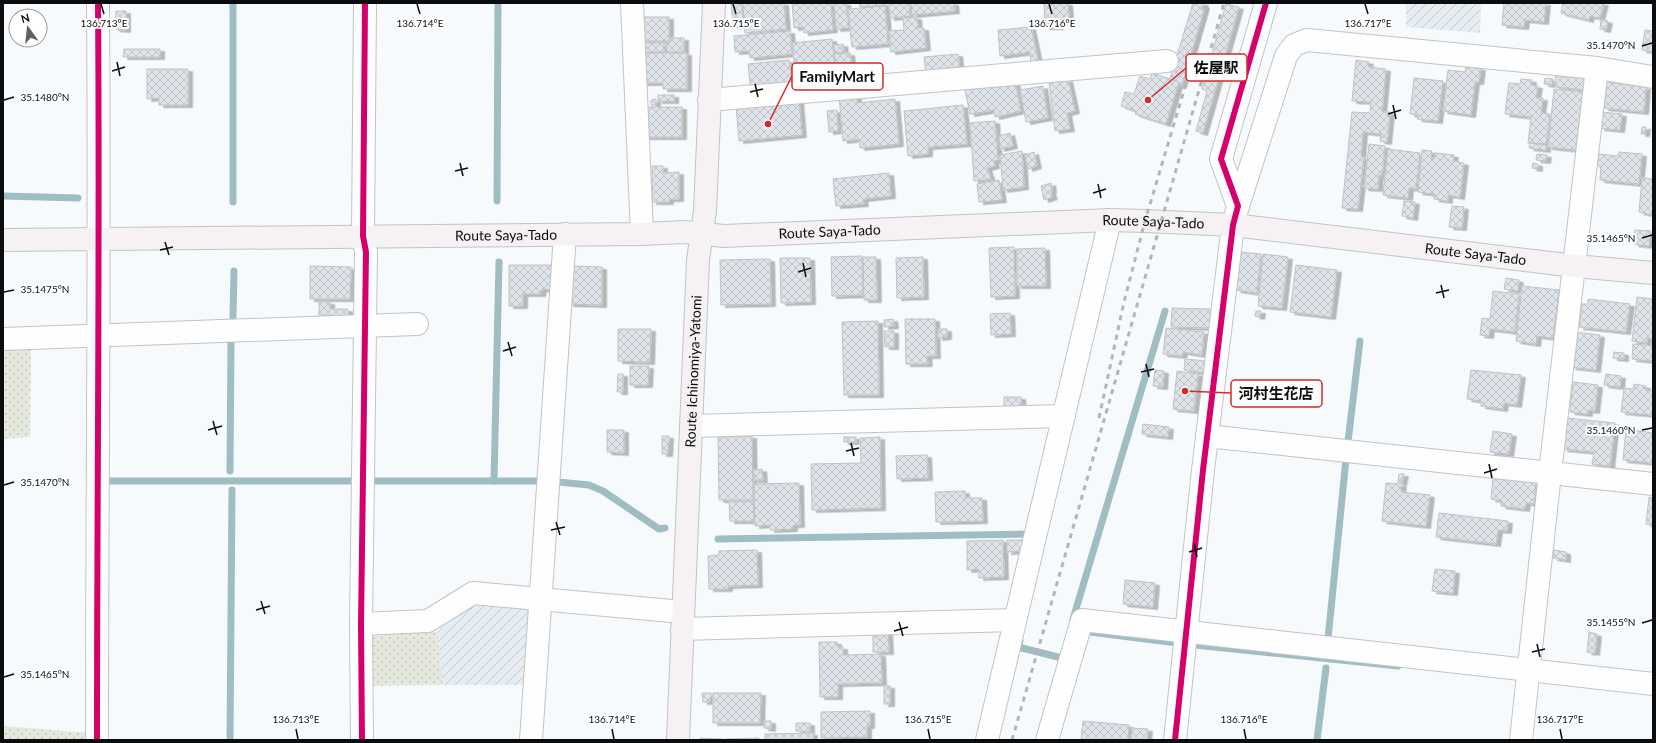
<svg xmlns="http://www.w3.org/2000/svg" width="1656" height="743" viewBox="0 0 1656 743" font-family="Lato,'Noto Sans JP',sans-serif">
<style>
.industrial{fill:url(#industrial-furrows)}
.green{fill:url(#green-dots)}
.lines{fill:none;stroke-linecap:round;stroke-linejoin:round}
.stream{stroke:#a1bdc4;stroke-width:7}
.building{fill:url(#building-cross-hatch);stroke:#c0c2c4;filter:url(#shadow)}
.street-casing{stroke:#c1c3c4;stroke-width:24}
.secondary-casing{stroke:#c1c3c4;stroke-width:24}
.street{stroke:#fefeff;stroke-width:22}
.secondary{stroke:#f6f2f3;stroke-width:22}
.rail{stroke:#b4b5b5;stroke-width:3;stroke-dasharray:5 5;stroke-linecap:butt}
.cycleway-casing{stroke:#fff;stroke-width:8}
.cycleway{stroke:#d6006c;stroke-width:6}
.ticks{fill:none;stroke:#0b0c0d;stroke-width:1.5}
.labels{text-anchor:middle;stroke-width:4;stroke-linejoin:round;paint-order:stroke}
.street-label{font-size:14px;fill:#0b0c0d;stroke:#fff}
.ticks-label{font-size:10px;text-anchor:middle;fill:#0b0c0d;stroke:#fff;stroke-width:4;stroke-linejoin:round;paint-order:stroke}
.leader{fill:none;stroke:#d62828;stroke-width:1.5}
.callout-dot{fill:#d62828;stroke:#fff;stroke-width:1.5}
.callout{fill:#fff;stroke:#d62828;stroke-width:1.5}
.callout-label{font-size:15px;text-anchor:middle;font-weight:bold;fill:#0b0c0d}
</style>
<defs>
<pattern id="industrial-furrows" width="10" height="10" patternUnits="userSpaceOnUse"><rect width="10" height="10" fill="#e6edf2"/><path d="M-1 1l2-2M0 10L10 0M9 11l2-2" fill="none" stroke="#c4cace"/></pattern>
<pattern id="green-dots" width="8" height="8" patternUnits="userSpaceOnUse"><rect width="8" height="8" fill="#e5e8dd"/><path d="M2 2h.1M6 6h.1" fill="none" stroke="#c3c6bc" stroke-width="1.8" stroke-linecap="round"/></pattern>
<pattern id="building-cross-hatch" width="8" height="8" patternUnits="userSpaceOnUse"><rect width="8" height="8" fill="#dee4e9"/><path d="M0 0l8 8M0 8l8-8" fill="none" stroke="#bdc2c7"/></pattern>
<filter id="shadow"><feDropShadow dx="4.5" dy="2.5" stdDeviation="0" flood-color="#0004"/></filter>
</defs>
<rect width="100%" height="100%" fill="#f7fafc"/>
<!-- industrial -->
<g class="industrial">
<path d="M1406,3H1481L1480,33L1406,27Z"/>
<path d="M472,602L536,609L530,685H443L437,632Z"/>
</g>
<!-- green -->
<g class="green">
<path d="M31,346L30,437L3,439V347Z"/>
<path d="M437,632L443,685L366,686L368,636Z"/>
<path d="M3,726L91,733V740H3Z"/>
</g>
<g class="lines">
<!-- stream -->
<g class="stream">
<path d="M3,196L78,198"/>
<path d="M497,201L498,3"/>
<path d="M233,202V3"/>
<path d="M233,317L234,271"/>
<path d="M1348,442L1360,341"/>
<path d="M230,471L231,339"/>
<path d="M108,481H358"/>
<path d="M372,481H541"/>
<path d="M494,481L499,262"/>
<path d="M558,482L589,485L603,491L659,529L665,528"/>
<path d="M718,539L1028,534"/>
<path d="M1073,619L1165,311"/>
<path d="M1082,631L1177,643"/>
<path d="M1328,639L1346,459"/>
<path d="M1020,641L1018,647L1062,658"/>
<path d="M1195,645L1398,666"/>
<path d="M230,740L232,490"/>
<path d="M1317,740L1326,668"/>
</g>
</g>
<!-- building -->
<g class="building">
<path d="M731,3H741L744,25L733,26Z"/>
<path d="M743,3H784L786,29L745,33Z"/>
<path d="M792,3H831L833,30L804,33L803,27L794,28Z"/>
<path d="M834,3H846L849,28L836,29Z"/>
<path d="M859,3H885V5L860,7Z"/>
<path d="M889,3H909L910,16L890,18Z"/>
<path d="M911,3H954L955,11L912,15Z"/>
<path d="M1044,3H1068L1069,17L1058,20L1059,27H1045Z"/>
<path d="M1193,3H1204L1202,9L1204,10L1182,85L1169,81Z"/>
<path d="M1504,3H1546L1544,22L1525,20L1524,27L1502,25Z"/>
<path d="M1563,3H1604L1600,18L1590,16L1589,20L1561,13Z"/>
<path d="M1226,4L1239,7L1203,133L1196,131L1207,91L1202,89Z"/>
<path d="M885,6L888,44L852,47L848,9Z"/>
<path d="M116,11H126V30L115,29Z"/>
<rect x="641" y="17" width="28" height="24"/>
<path d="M917,17L918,28H924L926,48L891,52L889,31L904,30L903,18Z"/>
<path d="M1601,20L1608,21L1606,30L1600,29Z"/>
<path d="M1031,27L1039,65L1031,66L1030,52L1000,56L998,30Z"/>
<path d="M1645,30L1653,31V52L1642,50Z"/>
<path d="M790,31L792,54L750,58L749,51L735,52L734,36Z"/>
<path d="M670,38H684V52H667V43H670Z"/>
<path d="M832,39L835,67L795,71L792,43Z"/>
<rect x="641" y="43" width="23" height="9"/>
<path d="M843,44L844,52L835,53L834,45Z"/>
<path d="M124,49H160V57H123Z"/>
<path d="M642,53H687V89H663V83H641Z"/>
<path d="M850,53L853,83L837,85L834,54Z"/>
<path d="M958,54L960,70L926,73L924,57Z"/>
<path d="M789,60L792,84L751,92L748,64Z"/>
<path d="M1356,60L1369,62L1368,67L1386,69L1382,112H1390L1387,142L1380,141L1381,134L1363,132L1361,157H1364L1358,209L1342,208L1352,112L1370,113L1371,102L1352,101Z"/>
<path d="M1466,67L1481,68L1479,82H1475L1471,115L1443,111L1448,70L1465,72Z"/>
<path d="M147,69H188V105H159V98L147,99Z"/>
<path d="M1556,72L1586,75L1585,90L1555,87Z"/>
<path d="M1152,73L1179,82L1166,124L1135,114L1136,111L1121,106L1125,92L1134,94L1140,76L1150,79Z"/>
<path d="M1414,78L1443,81L1438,121L1417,119L1418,115L1410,114Z"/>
<path d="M1545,78L1553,79L1552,85L1544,84Z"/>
<path d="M1068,79L1075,111L1067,113L1070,129L1055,131L1049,82Z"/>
<path d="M1521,79L1532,80L1531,85L1538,86L1536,98H1543L1541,113L1550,114L1546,144L1528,143L1531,117L1505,114L1509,83L1520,84Z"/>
<path d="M1015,81L1021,111L995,117L994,110L970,114L965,90Z"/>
<path d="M1606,82L1646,87L1644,112L1604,108Z"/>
<path d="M1043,86L1048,118L1026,122L1020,90Z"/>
<path d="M1554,89L1583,92L1576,150L1548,147Z"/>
<rect x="658" y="95" width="16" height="6"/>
<path d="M857,95V103L895,99L899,144L860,148L859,139L843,141L839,96Z"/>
<path d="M656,99V105H651V100Z"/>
<path d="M799,100L802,135L739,141L736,106Z"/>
<path d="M963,105L967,144L928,147V154L908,156L904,111Z"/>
<rect x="644" y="107" width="38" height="30"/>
<path d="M837,110L838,131L829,132L827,111Z"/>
<path d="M1602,112L1622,114L1620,130L1600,128Z"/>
<path d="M995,121L998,160L994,161L995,166L987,168L991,179L974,181L970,123Z"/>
<path d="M1642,127H1646L1645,134H1641Z"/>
<path d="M1010,133L1013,146L1000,149L999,136Z"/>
<path d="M1530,143L1546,145V150L1529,148Z"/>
<path d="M1369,144L1385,146L1382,176L1379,175L1378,189L1364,188Z"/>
<path d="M1388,149L1420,153L1416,189L1409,188L1408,198L1383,195Z"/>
<path d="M1422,150L1432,151L1431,159H1434L1435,153L1454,155L1453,161L1464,163L1460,197L1448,195V201L1434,199L1435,194L1418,192Z"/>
<path d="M1022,151L1024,187L1003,190L1000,155Z"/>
<path d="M1034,152L1037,166L1028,169L1025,155Z"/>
<path d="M1619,152L1642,154L1639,184L1600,180L1601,166L1595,165L1597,154L1618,156Z"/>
<path d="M1537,154L1547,155L1546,161L1536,160Z"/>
<path d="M1533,163L1538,164V169L1532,168Z"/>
<path d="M652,166H663V173L679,172V199H669V202H652Z"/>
<path d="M889,173L891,196L863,199L864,204L836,206L833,179Z"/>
<path d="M1642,178L1653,179V215L1639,212Z"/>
<path d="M999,180L1002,200L979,202L977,184Z"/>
<path d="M1051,183L1052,190L1051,192L1053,197L1044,200L1041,186Z"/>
<path d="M1404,201L1415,202L1413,218L1402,216Z"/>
<path d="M1452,206L1464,207L1462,228L1449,227Z"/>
<path d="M1635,230L1651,231L1649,246L1634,244Z"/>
<path d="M1014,247L1015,296L991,297L989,248Z"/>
<path d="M1045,248L1046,286H1017V249Z"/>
<path d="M1240,252L1261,254L1257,293L1236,290Z"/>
<path d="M1263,254L1288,257L1282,308L1258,306Z"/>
<path d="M862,256L863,295L832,296L831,257Z"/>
<path d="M863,257H876L877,300H864Z"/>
<path d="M923,257L924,297L897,298L896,258Z"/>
<path d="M780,258H810L811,302L781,303Z"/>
<path d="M770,259L771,304L721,305L720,260Z"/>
<path d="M509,265H554V290L542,289L541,294H523V306H509Z"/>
<path d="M1296,265L1337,270L1331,317L1290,312Z"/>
<path d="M310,266L351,267L350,299H310Z"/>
<path d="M570,266L602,267V305L569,304Z"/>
<path d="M1506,278L1519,280L1518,291L1504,289Z"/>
<path d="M1522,286L1559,290L1553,338L1537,336L1536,344L1516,341Z"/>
<path d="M1493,291L1519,294L1515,332L1490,329L1489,336L1480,335L1482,318L1490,319Z"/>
<path d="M1637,297L1653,299V339L1647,338V343L1632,341Z"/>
<path d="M1588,299L1630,304L1626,332L1579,327L1582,304H1588Z"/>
<path d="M319,302H330V309H348V316L319,315Z"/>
<path d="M1172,308L1211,309V328L1171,327Z"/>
<path d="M1256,311H1261L1260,317L1255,316Z"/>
<path d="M1010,313L1011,334L991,335L990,314Z"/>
<path d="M893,319L894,326L884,327V320Z"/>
<path d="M905,319H935L936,356H927L928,364H906Z"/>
<path d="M878,321L879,395H844L842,322Z"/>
<path d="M1166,328L1204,332L1202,355L1183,352L1182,356L1163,354Z"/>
<path d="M618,329H651L650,362L618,361Z"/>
<path d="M938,329H947V337L938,338Z"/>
<path d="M884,331H894V347H885Z"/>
<path d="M1575,332L1600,335L1596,370L1571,367Z"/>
<path d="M1633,344L1653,346L1652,361L1632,359Z"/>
<path d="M1614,352L1624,353V359L1613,358Z"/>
<path d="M1185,359L1207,361L1206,373L1184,370Z"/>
<path d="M630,366H649L648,385H630Z"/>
<path d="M1155,370L1164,371L1163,387L1153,386Z"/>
<path d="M1471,370L1521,375L1517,405L1504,403L1503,409L1481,406V401L1467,399Z"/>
<path d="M1177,371L1198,374L1194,411L1173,409Z"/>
<path d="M618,374H623V392H617Z"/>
<path d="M1606,374L1621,376L1620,387L1604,385Z"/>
<path d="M1573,382L1598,385L1595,411L1588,410V414L1570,412Z"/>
<path d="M1634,384L1646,386L1645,390L1653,391V415L1621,412L1624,388L1633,389Z"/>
<path d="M1004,397H1021L1022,409H1004Z"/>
<path d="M1567,418L1615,423L1610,466L1592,464L1594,452L1563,449Z"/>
<path d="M1143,424L1169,427L1168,437L1142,434Z"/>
<path d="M1626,429L1653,433V463L1623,460Z"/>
<path d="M607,430H624V453L607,452Z"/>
<path d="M1493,431L1512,434L1509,454L1490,452Z"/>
<path d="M662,436H669L668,454H662Z"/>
<path d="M752,436L753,500H719L718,437Z"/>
<rect x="844" y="437" width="12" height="5"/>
<path d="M880,437L881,508L812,510L811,464L861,463L860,438Z"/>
<path d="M927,455L928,478L897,479L896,456Z"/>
<path d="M762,469L763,480H754V470Z"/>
<path d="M1399,474H1404L1402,483L1398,482Z"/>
<path d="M1493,477L1536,482L1534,504L1526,503L1525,509L1501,506L1502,501L1491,499Z"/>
<path d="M799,483L800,525H793V529L770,530V525L755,526L754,484Z"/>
<path d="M1386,483L1402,484L1401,492L1430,495L1426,526L1382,521Z"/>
<path d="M965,491V498H982L983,521L936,522L935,492Z"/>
<path d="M1649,497L1653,498V525L1646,524Z"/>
<path d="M729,502H753L754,521H730Z"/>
<path d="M1439,513L1508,521L1507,531L1498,530L1496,544L1436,537Z"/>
<path d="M1003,540L1004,577L979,578V569L967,570V541Z"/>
<path d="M1007,540H1022V551L1007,552Z"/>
<path d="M757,550L758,585L728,586V589H709L708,556L719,555V551Z"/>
<path d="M1554,550L1566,552V560L1553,558Z"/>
<path d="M1435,569L1455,571L1453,593L1432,591Z"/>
<path d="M1125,580L1155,583L1153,607L1123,604Z"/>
<path d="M888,632L889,652H873V633Z"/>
<path d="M1589,632L1597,634L1595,653L1587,652Z"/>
<path d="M819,642H837V647H843V655L881,654L882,683L838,684V697H820Z"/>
<rect x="884" y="686" width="6" height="18"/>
<path d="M702,693H711L710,702H703Z"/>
<path d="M713,693H761L760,723H713Z"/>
<path d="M870,711V726H867V737L821,738V712Z"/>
<path d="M764,721H771V729L764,728Z"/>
<path d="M1083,721L1129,725L1128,740H1081Z"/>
<path d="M796,723H810V732L796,731Z"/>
<path d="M1132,728L1148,729L1147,740H1131Z"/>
<path d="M813,733V740H765V734Z"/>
<path d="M700,738L723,739V740H700Z"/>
<path d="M759,738V740H725V739Z"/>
</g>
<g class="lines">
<!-- street casing -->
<g class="street-casing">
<g id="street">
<path d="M632,3L642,234"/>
<path d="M709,100L1167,61"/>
<path d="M1238,206L1286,56L1294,45L1307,40L1597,68L1653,77"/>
<path d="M3,339L417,324"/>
<path d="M692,426L1064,416"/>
<path d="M1207,436L1653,484"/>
<path d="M361,624L428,621L473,593L683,612"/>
<path d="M682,629L1015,620"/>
<path d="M97,740C97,494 100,249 98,3"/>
<path d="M362,740L361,624L366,252L363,236L365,3"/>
<path d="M531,740L565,234"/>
<path d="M987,740L1110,220"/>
<path d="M1047,740L1082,620L1653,684"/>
<path d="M1175,740L1203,470L1233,225L1238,206L1221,159L1266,3"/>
<path d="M1521,740L1550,473L1597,68"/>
</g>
</g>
<!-- secondary casing -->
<g class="secondary-casing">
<g id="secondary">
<path id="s1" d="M3,240L642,234L684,232L724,236L1110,220L1145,221L1233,225L1575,266L1653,273"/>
<path id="s2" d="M678,740L698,260L705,211L714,3"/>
</g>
</g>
<!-- street -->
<use href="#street" class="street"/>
<!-- secondary -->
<use href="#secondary" class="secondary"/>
<!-- rail -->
<g class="rail">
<path d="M1099,418L1124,302L1145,221L1210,3"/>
<path d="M1012,740L1224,3"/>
</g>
<!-- cycleway casing -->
<g class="cycleway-casing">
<g id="cycleway">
<path d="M97,740C97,494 100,249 98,3"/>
<path d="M362,740L361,624L366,252L363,236L365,3"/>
<path d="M1175,740L1203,470L1233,225L1238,206L1221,159L1266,3"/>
</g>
</g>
<!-- cycleway -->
<use href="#cycleway" class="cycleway"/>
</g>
<!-- ticks -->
<path class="ticks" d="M101,4L104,14M417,4L420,14M733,4L736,14M1049,4L1052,14M1365,4L1368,14M1642,46L1652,43M117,62L120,76M112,71L125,67M755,84L758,97M750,92L763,89M4,100L14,97M1393,105L1396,119M1388,114L1401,110M460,163L463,176M455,171L468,168M1098,184L1101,198M1093,193L1106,189M1642,238L1652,235M165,242L169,255M160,250L173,247M803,263L806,277M798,272L811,268M1441,285L1444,298M4,292L14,290M1436,293L1449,290M508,342L512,356M503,351L516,347M1146,364L1149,377M1141,372L1154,369M213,421L217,435M208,430L222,426M1642,430L1652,428M851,443L854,456M846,451L859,448M1489,464L1492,478M1484,473L1497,469M4,485L14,482M556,522L560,535M551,530L565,527M1194,543L1197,557M1189,552L1202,548M261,601L265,614M256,610L270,606M899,622L903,636M1642,623L1652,620M894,631L908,627M1537,644L1540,657M1532,652L1545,649M4,677L14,674M296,729L298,739M612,729L614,739M928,729L930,739M1244,729L1246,739M1560,729L1562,739"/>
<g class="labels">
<!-- street labels -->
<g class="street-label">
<text dy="5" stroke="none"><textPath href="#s1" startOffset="1151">Route Saya-Tado</textPath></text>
<text dy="5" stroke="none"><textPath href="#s1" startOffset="827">Route Saya-Tado</textPath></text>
<text dy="5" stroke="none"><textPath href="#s1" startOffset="503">Route Saya-Tado</textPath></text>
<text dy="5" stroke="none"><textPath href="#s1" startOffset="1475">Route Saya-Tado</textPath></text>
<text dy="5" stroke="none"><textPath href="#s2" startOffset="369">Route Ichinomiya-Yatomi</textPath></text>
</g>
</g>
<g class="ticks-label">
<text x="104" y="27">136.713°E</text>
<text x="420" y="27">136.714°E</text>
<text x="736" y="27">136.715°E</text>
<text x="1052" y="27">136.716°E</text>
<text x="1368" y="27">136.717°E</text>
<text x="1611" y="49">35.1470°N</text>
<text x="45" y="101">35.1480°N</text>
<text x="1611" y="242">35.1465°N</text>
<text x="45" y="293">35.1475°N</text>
<text x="1611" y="434">35.1460°N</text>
<text x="45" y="486">35.1470°N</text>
<text x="1611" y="626">35.1455°N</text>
<text x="45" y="678">35.1465°N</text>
<text x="296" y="723">136.713°E</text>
<text x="612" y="723">136.714°E</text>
<text x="928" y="723">136.715°E</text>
<text x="1244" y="723">136.716°E</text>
<text x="1560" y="723">136.717°E</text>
</g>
<!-- callouts -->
<path class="leader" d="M1148 100L1186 68M768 124L792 76M1185 391L1231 393"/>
<g class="callout-dot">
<circle cx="1148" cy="100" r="4"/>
<circle cx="768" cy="124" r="4"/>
<circle cx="1185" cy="391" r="4"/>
</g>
<g class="callout">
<rect x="1186" y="54" width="61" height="27" rx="4"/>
<rect x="792" y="63" width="91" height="27" rx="4"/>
<rect x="1231" y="380" width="91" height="27" rx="4"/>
</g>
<g class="callout-label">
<text x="1216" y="73">佐屋駅</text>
<text x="837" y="82">FamilyMart</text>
<text x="1276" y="399">河村生花店</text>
</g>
<!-- border -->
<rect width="1656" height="743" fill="none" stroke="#0b0c0d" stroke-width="8"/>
<!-- north arrow -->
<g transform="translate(28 28) rotate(345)"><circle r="19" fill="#ffffff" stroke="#9d9e9e"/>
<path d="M0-3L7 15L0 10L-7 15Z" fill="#5e5f61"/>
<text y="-6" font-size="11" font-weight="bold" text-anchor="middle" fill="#0b0c0d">N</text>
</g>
</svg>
